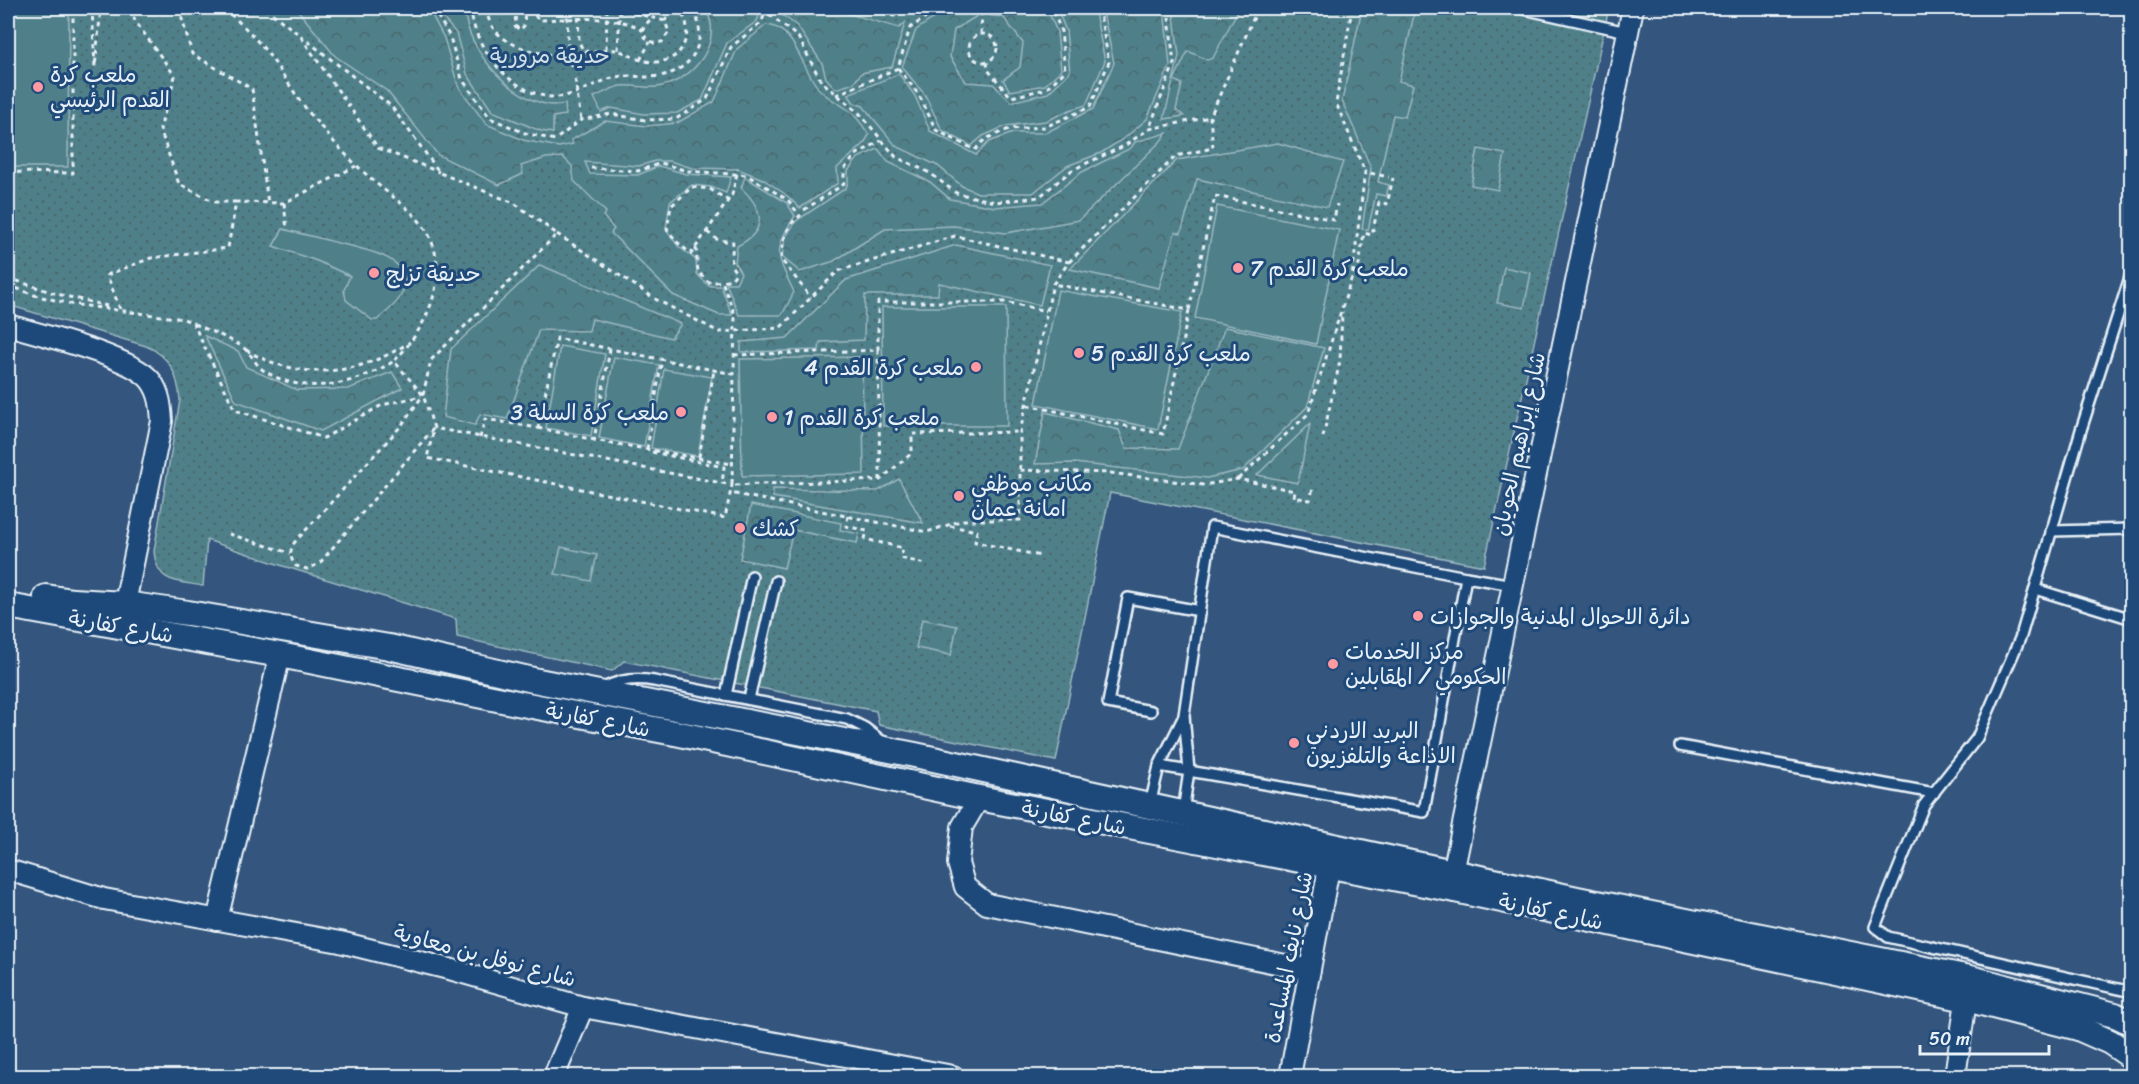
<svg xmlns="http://www.w3.org/2000/svg" width="2139" height="1084" viewBox="0 0 2139 1084" font-family="Sriracha,'Playpen Sans Arabic',sans-serif">
<style>
.grass{fill:url(#grass-dots);stroke:#9cb8c1;stroke-width:1.5}
.forest{fill:url(#forest-crowns);stroke:#9cb8c1;stroke-width:1.5}
.pitch{fill:#4f808a;stroke:#9cb8c1;stroke-width:1.5}
.lines{fill:none;stroke-linecap:round;stroke-linejoin:round}
.service-casing{stroke:#e8f1f8;stroke-width:14}
.minor-casing{stroke:#e8f1f8;stroke-width:24}
.tertiary-casing{stroke:#e8f1f8;stroke-width:28}
.path{stroke:#e8f1f8;stroke-width:3;stroke-dasharray:4.5 4.5;stroke-linecap:butt}
.service{stroke:#1f4a7a;stroke-width:9}
.minor{stroke:#1f4a7a;stroke-width:20}
.tertiary{stroke:#1f4a7a;stroke-width:24}
.poi-dot{fill:#ff9aa2;stroke:#1f4a7a;stroke-width:2}
.labels{text-anchor:middle;stroke-width:6;stroke-linejoin:round;paint-order:stroke}
.park-label{font-size:22px;fill:#d1e0e8;stroke:#1f4a7a}
.poi-label{font-size:22px;fill:#e8f1f8;stroke:#1f4a7a;text-anchor:start}
.street-label{font-size:22px;fill:#e8f1f8;stroke:#1f4a7a}
</style>
<defs>
<pattern id="grass-dots" width="8" height="8" patternUnits="userSpaceOnUse" patternTransform="scale(1.5)"><rect width="8" height="8" fill="#4f808a"/><path d="M2 2h.1M6 6h.1" fill="none" stroke="#4b676d" stroke-width="1.8" stroke-linecap="round"/></pattern>
<pattern id="forest-crowns" width="20" height="18" patternUnits="userSpaceOnUse" patternTransform="scale(1.5)"><rect width="20" height="18" fill="#4f808a"/><path d="M2 6a3 3 0 1 1 6 0M12 15a3 3 0 1 1 6 0" fill="none" stroke="#4b676d"/></pattern>
</defs>
<rect width="100%" height="100%" fill="#34557d"/>
<filter id="ink" filterUnits="userSpaceOnUse"><feTurbulence type="fractalNoise" baseFrequency=".0167" numOctaves="2"/><feDisplacementMap in="SourceGraphic" scale="12" xChannelSelector="R" yChannelSelector="G"/><feConvolveMatrix kernelMatrix="1 2 1 2 8 2 1 2 1" color-interpolation-filters="sRGB"/></filter>
<g filter="url(#ink)">
<!-- grass -->
<path class="grass" d="M8,8H1609L1484,566L1110,493L1056,761L879,725L876,711L624,661L612,671L457,637L456,619L283,566L207,540L203,586C176,581 157,584 154,551L180,400C178,375 170,356 146,346L8,305Z"/>
<!-- forest -->
<g class="forest">
<path d="M296,8H428L444,38L458,86L486,124L523,140L559,147L573,144L571,140L605,121L647,126L677,123L714,102L737,49L766,25C796,26 803,74 821,91C830,100 843,105 852,113C859,119 864,128 869,135L863,145L837,168L838,183L800,208L785,194L763,179L738,169L692,168L670,161H655L639,166L585,162L590,174L638,175L659,166L686,174L731,177L726,193L711,187L692,185L670,202L666,229L678,246L696,260L697,274L709,286H721L732,315H719L673,295L611,233L614,229L603,216L606,212L574,181L572,166L563,157L546,158L521,166L523,174L499,185L438,155L387,91L335,56Z"/>
<path d="M439,8H465C463,49 521,114 565,104L566,115L553,117V133L541,131L492,111L467,74L456,33L442,17Z"/>
<path d="M705,8H746L759,16L757,21L727,43L702,100L677,113L644,114L611,108L601,112L594,97C602,94 611,88 620,86C634,84 648,90 662,86C695,79 725,40 705,8Z"/>
<path d="M949,8H976L977,16L954,30L950,57L966,82L993,84L1011,102L1048,93L1070,72L1066,31L1057,8H1094L1105,61L1086,105L1070,110L1046,121L1006,126L983,136L971,146L942,130L925,95L902,67L916,30Z"/>
<path d="M988,8H1047L1057,32L1061,70L1045,85L1010,91L1003,80L1020,67L1023,43L1003,17L988,15Z"/>
<path d="M1120,8H1163L1164,9L1170,66L1147,119L1126,137L1101,153L1067,166L1033,193H978L962,186L938,166L896,146L863,106L854,103L848,94L899,74L915,96L930,131L976,155L989,142L1013,133H1045L1093,109L1114,63L1103,12Z"/>
<path d="M1173,8H1239L1213,58L1207,60L1188,51L1174,80L1182,84L1176,110L1184,116L1164,119L1179,56Z"/>
<path d="M1362,8H1380L1414,15L1399,81L1413,85L1405,117L1393,115L1378,182L1389,185L1386,196L1376,194L1368,230L1362,229L1371,168L1342,101Z"/>
<path d="M774,9L829,8L899,28L905,23L892,67L861,73L854,83L836,89L826,78L822,63L797,26Z"/>
<path d="M1167,133L1160,142L1079,220L1006,233L954,226L885,229L834,261L800,272L782,257L785,238L796,221L846,188L848,182V171L858,158L878,149L888,162L930,182L950,199L995,207L1042,203L1082,172L1131,148L1135,142Z"/>
<path d="M1278,143L1343,162L1327,207L1197,179L1181,233L1175,232L1159,288L1070,269L1177,160Z"/>
<path d="M1478,149L1505,154L1498,190L1471,185Z"/>
<path d="M745,177L787,203L795,216C772,252 777,256 794,292L782,315H739L726,283H736L741,273L735,263L737,246C768,231 764,209 741,188Z"/>
<path d="M956,245L1050,265L1040,305L939,283L938,295H865L864,340L820,342L819,350L741,352V342L787,338L846,280Z"/>
<path d="M540,265L681,324L671,338L592,319L589,331L539,330L507,419L480,414L475,425L443,417L451,349Z"/>
<path d="M1504,267L1531,273L1524,308L1497,303Z"/>
<path d="M1225,327L1324,348L1307,407L1243,470L1207,478L1074,463L1035,464L1045,412L1119,430L1126,448L1178,449Z"/>
<path d="M205,336L238,351L246,367L297,390L348,389L392,372L402,388L321,431L236,401Z"/>
<path d="M1310,424L1298,483L1257,475Z"/>
<path d="M899,479L923,523L773,497V489L878,491Z"/>
<path d="M751,505L841,523L840,530L859,534L857,543L793,530L784,568L740,559Z"/>
<path d="M561,547L597,555L591,581L555,574Z"/>
<path d="M922,619L957,626L951,655L916,648Z"/>
</g>
<!-- pitch -->
<g class="pitch">
<path d="M8,8H69L68,167H8Z"/>
<path d="M1217,206L1339,230L1316,344L1195,318Z"/>
<path d="M283,229C301,234 320,238 338,243C363,249 422,258 400,297C395,306 385,313 377,320H372L346,300L344,290L350,276L317,261L273,246Z"/>
<path d="M1058,290L1182,312L1158,429L1036,404Z"/>
<path d="M882,307H1006L1007,426H883Z"/>
<path d="M560,346L605,354L591,436L546,428Z"/>
<path d="M614,357L659,365L644,447L599,438Z"/>
<path d="M862,357L864,474L742,476L740,359Z"/>
<path d="M664,369L712,377L698,456L651,448Z"/>
</g>
<g class="lines">
<!-- service casing -->
<g class="service-casing">
<g id="service">
<path d="M1519,8L1627,32"/>
<path d="M2132,271L2081,430L2021,636L1977,738L1924,805L1875,927L1888,937L2132,992"/>
<path d="M2051,531L2132,529"/>
<path d="M1466,577L1513,585"/>
<path d="M2035,589L2132,619"/>
<path d="M604,688C620,679 636,678 654,681L847,719L865,728L883,742"/>
<path d="M726,695L752,576"/>
<path d="M749,699L776,581"/>
<path d="M1151,711L1108,703L1128,598L1200,611"/>
<path d="M1680,746L1934,793"/>
<path d="M1159,766L1189,771L1424,812L1466,577L1212,527L1184,715L1189,771L1183,812"/>
<path d="M1150,805L1159,766L1183,718"/>
</g>
</g>
<!-- minor casing -->
<g class="minor-casing">
<g id="minor">
<path d="M8,325C39,334 133,357 151,381C160,393 161,407 162,421L122,618"/>
<path d="M979,798L962,827L958,863L965,887L987,904L1310,970"/>
<path d="M8,870L104,899L340,942L449,969L583,1007L953,1076"/>
<path d="M1450,887L1633,8"/>
<path d="M217,920L280,655"/>
<path d="M554,1076L583,1007"/>
<path d="M1290,1076L1332,852"/>
<path d="M1955,1076L1968,987"/>
</g>
</g>
<!-- tertiary casing -->
<g class="tertiary-casing">
<g id="tertiary">
<path d="M46,597L73,601L125,604L188,613L389,647L533,680L915,755L1577,899L1970,978L2115,1015L2132,1023"/>
<path d="M8,606L280,655L517,703L680,734L979,798L1450,889L1966,999L2078,1028L2110,1042L2132,1057"/>
</g>
</g>
<!-- path -->
<g class="path">
<path d="M92,8L95,67L101,8"/>
<path d="M131,8L135,21L175,76L160,129L179,184L215,202H236"/>
<path d="M179,8L192,54L252,89L268,203"/>
<path d="M224,8C235,19 249,30 259,43C277,63 290,88 307,110C328,136 350,161 376,183C397,201 424,217 433,245C447,287 423,332 394,361L423,395L434,428L732,485L725,518L427,458L434,428"/>
<path d="M265,8L391,106L440,173L514,203L557,234L431,360L423,395L401,426L294,543C289,552 290,559 296,566L307,569L319,564L433,429"/>
<path d="M433,8L450,37L462,79L490,118L525,133L555,140L581,120L611,114L645,120L676,119L707,99L731,47L762,22L765,11L761,8"/>
<path d="M471,8C472,47 514,98 556,97C579,96 596,81 617,77C631,74 645,79 659,76C694,71 709,39 693,8"/>
<path d="M487,8C487,43 534,54 562,56L567,52L568,47L567,9"/>
<path d="M516,8L515,26L520,30L524,26L525,8"/>
<path d="M578,8L579,42L583,50C594,55 605,48 616,50C623,51 630,56 638,59C659,66 681,61 686,37C689,25 685,15 676,8"/>
<path d="M766,8L765,11L798,37L821,81L860,114L896,157L930,173L956,193L995,202L1039,197L1072,170L1124,146L1149,129"/>
<path d="M865,8L894,16L906,8"/>
<path d="M1168,8L1174,64L1149,129L1210,117"/>
<path d="M1352,8L1336,103L1365,172"/>
<path d="M1421,8H1423"/>
<path d="M665,21L672,8"/>
<path d="M643,31C624,14 565,19 540,20L536,17L535,13L538,9H599L627,11L665,21L669,32L662,42L654,43L645,37L643,27L651,19"/>
<circle cx="983" cy="48" r="14"/>
<path d="M981,34L982,8"/>
<path d="M301,37L378,148L439,172"/>
<path d="M606,49L607,9"/>
<path d="M618,50L620,8"/>
<path d="M565,55L574,70"/>
<path d="M640,60L650,42"/>
<path d="M987,62L988,70L1011,97L1046,89L1065,71L1061,31L1052,8"/>
<path d="M898,68L919,95L936,130L975,150L985,139L1009,129L1045,127L1090,107L1109,62L1099,9L1102,8"/>
<path d="M575,79L581,120"/>
<path d="M836,95L898,68L910,28L940,8"/>
<path d="M591,168L638,171L661,163L687,171L747,175L788,200L800,216C785,226 783,242 781,259L811,298"/>
<path d="M8,172L73,173V8"/>
<path d="M729,201L710,189L692,187L671,206L667,229L677,242L691,254L732,195L738,169"/>
<path d="M284,203L287,230"/>
<path d="M804,210L844,184V169L857,154L881,141"/>
<path d="M707,232L718,240L733,242L731,265L736,273L732,279L722,281L735,315L732,485L880,480L912,453V434L1020,432"/>
<path d="M557,234L657,300L719,332L780,328L838,271L955,236L1069,262L1053,284L1020,432V520H963L927,532L730,493"/>
<path d="M696,248L698,272L710,283L722,281"/>
<path d="M1069,262L1176,156L1213,148L1210,117L1258,8"/>
<path d="M1353,274L1359,265L1364,233L1372,235L1379,202L1387,204L1393,178"/>
<path d="M8,278L57,294L107,306"/>
<path d="M8,285L34,295L71,304L184,319L193,323L235,410L324,438L382,405L421,396"/>
<path d="M120,309L107,275L151,258L228,248L236,202L284,203L356,166"/>
<path d="M1189,310L1215,196L1334,220L1337,204"/>
<path d="M195,324C207,330 235,340 245,349C252,355 255,364 263,370C303,397 357,385 394,361"/>
<path d="M610,349L594,440L732,464"/>
<path d="M246,350C301,382 358,376 410,342"/>
<path d="M878,350L880,480"/>
<path d="M734,355L878,350V302H1006L1046,311"/>
<path d="M1027,405L1163,434L1189,310L1053,284"/>
<path d="M538,428L595,440"/>
<path d="M1323,437L1340,361L1342,312"/>
<path d="M480,438L485,419L538,428L557,338L733,374"/>
<path d="M647,449L662,359"/>
<path d="M652,452L724,467L722,484"/>
<path d="M699,457L714,370"/>
<path d="M1020,470L1110,473L1204,485L1238,479L1295,491L1294,497L1310,500L1313,488"/>
<path d="M1238,479L1308,414L1352,277L1365,172L1389,177"/>
<path d="M848,516L846,526L867,531L865,539L903,548L901,558L925,564"/>
<path d="M950,526L977,531L975,542L1041,556"/>
<path d="M229,534L290,553"/>
</g>
<!-- service -->
<use href="#service" class="service"/>
<!-- minor -->
<use href="#minor" class="minor"/>
<!-- tertiary -->
<use href="#tertiary" class="tertiary"/>
</g>
</g>
<!-- markers -->
<g class="poi-dot">
<circle cx="38" cy="87" r="6"/>
<circle cx="1238" cy="268" r="6"/>
<circle cx="374" cy="273" r="6"/>
<circle cx="1079" cy="353" r="6"/>
<circle cx="976" cy="367" r="6"/>
<circle cx="681" cy="412" r="6"/>
<circle cx="772" cy="417" r="6"/>
<circle cx="959" cy="496" r="6"/>
<circle cx="740" cy="528" r="6"/>
<circle cx="1418" cy="616" r="6"/>
<circle cx="1333" cy="664" r="6"/>
<circle cx="1294" cy="743" r="6"/>
</g>
<g class="labels">
<!-- park labels -->
<g class="park-label">
<text x="550" y="63">حديقة مرورية</text>
</g>
<!-- poi labels -->
<g class="poi-label">
<text x="50" y="82">ملعب كرة<tspan x="50" dy="25">القدم الرئيسي</tspan></text>
<text x="1250" y="276">ملعب كرة القدم 7</text>
<text x="386" y="281">حديقة تزلج</text>
<text x="1091" y="361">ملعب كرة القدم 5</text>
<text x="964" y="375" text-anchor="end">ملعب كرة القدم 4</text>
<text x="669" y="420" text-anchor="end">ملعب كرة السلة 3</text>
<text x="784" y="425">ملعب كرة القدم 1</text>
<text x="971" y="491">مكاتب موظفي<tspan x="971" dy="25">امانة عمان</tspan></text>
<text x="752" y="536">كشك</text>
<text x="1430" y="624">دائرة الاحوال المدنية والجوازات</text>
<text x="1345" y="659">مركز الخدمات<tspan x="1345" dy="25">الحكومي / المقابلين</tspan></text>
<text x="1306" y="738">البريد الاردني<tspan x="1306" dy="25">الاذاعة والتلفزيون</tspan></text>
</g>
<!-- street labels -->
<g class="street-label">
<text transform="translate(1518 444) rotate(-78)" y="8">شارع إبراهيم الحويان</text>
<text transform="translate(121 626) rotate(10)" y="8">شارع كفارنة</text>
<text transform="translate(598 719) rotate(11)" y="8">شارع كفارنة</text>
<text transform="translate(1074 817) rotate(11)" y="8">شارع كفارنة</text>
<text transform="translate(1551 911) rotate(12)" y="8">شارع كفارنة</text>
<text transform="translate(485 955) rotate(15)" y="8">شارع نوفل بن معاوية</text>
<text transform="translate(1288 957) rotate(-79)" y="8">شارع نايف المساعدة</text>
</g>
</g>
<!-- margin -->
<rect width="2139" height="1084" fill="none" stroke="#1f4a7a" stroke-width="30"/>
<rect x="15" y="15" width="2109" height="1054" fill="none" stroke="#e8f1f8" stroke-width="2" filter="url(#ink)"/>
<!-- scale -->
<path d="M1920 1045v9h129v-9" fill="none" stroke="#e8f1f8" stroke-width="3"/>
<text x="1929" y="1045" font-size="18" fill="#e8f1f8" stroke="#1f4a7a" stroke-width="4.5" paint-order="stroke">50 m</text>
</svg>
